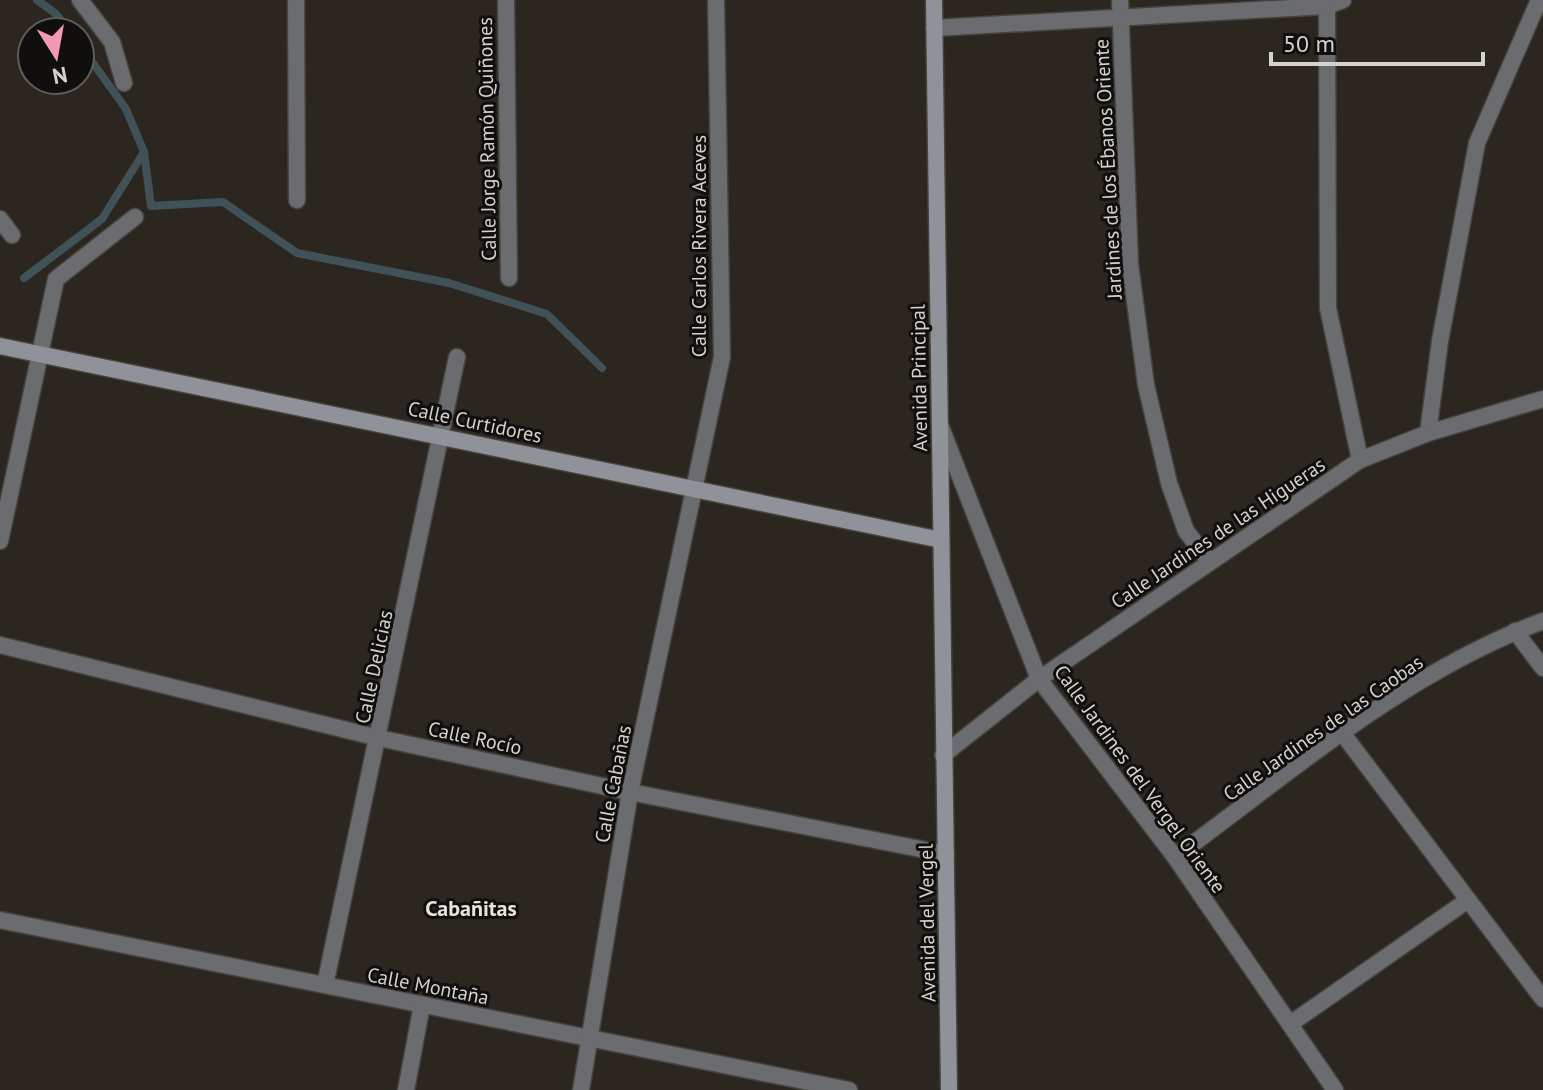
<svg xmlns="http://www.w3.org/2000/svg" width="1543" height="1090" viewBox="0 0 1543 1090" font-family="'PT Sans',sans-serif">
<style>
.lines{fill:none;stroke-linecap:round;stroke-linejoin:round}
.stream{stroke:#415158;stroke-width:8}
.lane-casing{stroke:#46423c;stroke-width:19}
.street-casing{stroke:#46423c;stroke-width:19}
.secondary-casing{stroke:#46423c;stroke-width:19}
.lane{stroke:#6a6c6f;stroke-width:16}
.street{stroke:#6a6c6f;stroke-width:16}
.secondary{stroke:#8f9298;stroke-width:16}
.labels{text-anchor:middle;stroke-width:6;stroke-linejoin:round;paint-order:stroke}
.street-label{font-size:20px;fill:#d5d2ce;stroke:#110f0d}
.neighbourhood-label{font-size:22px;font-weight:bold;fill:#e8e2db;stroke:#110f0d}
</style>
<rect width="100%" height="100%" fill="#2b2620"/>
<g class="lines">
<!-- stream -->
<g class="stream">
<path d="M37,0L55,13L70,32"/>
<path d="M144,152L151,206L223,202L297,253L449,283L547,314L602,368"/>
<path d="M24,278L102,219L144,152L126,109L80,45"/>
</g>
<!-- lane casing -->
<g class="lane-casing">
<path id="lane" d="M1327,6L1343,0"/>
</g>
<!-- street casing -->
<g class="street-casing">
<g id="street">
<path d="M80,0L112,42L124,83"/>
<path d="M296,0L297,200"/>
<path d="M506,0L509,278"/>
<path d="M1120,0L1130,264L1146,385L1169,483L1186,531L1210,562"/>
<path d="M1327,0L1328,308L1360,460"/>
<path d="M934,28L1327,6"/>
<path d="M0,219L12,235"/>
<path d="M940,425L1039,679L1175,857L1335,1090"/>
<path d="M1428,433L1440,341L1477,143L1539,0"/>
<path d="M0,541L56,279L135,217"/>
<path d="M1515,631L1543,668"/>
<path d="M0,645L379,738L630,792L946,854"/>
<path d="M1343,734L1543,999"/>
<path d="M943,755L1039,679L1360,460L1428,433L1543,399"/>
<path d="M1175,857C1291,772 1407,671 1543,621"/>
<path d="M0,920L849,1090"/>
<path d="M325,985L457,357"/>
<path d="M1290,1024L1468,900"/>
<path d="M406,1090L422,1005"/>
<path d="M581,1090L630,792L722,357L716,0"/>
</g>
</g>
<!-- secondary casing -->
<g class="secondary-casing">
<g id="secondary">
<path d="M934,0L949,1090"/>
<path d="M0,346L941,540"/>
</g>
</g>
<!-- lane -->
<use href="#lane" class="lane"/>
<!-- street -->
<use href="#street" class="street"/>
<!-- secondary -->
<use href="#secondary" class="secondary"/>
</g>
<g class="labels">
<!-- street labels -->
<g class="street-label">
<text transform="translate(487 139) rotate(-91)" y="7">Calle Jorge Ramón Quiñones</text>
<text transform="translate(1108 169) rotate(-93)" y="7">Jardines de los Ébanos Oriente</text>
<text transform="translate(699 246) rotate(-90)" y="7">Calle Carlos Rivera Aceves</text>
<text transform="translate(919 378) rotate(-91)" y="7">Avenida Principal</text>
<text transform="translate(475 422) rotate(12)" y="7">Calle Curtidores</text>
<text transform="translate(1218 533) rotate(-34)" y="7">Calle Jardines de las Higueras</text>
<text transform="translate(374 667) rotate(-78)" y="7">Calle Delicias</text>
<text transform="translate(1323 728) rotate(-35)" y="7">Calle Jardines de las Caobas</text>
<text transform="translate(475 738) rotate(12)" y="7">Calle Rocío</text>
<text transform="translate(1140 779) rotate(54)" y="7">Calle Jardines del Vergel Oriente</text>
<text transform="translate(613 784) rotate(-79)" y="7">Calle Cabañas</text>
<text transform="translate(927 923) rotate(-91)" y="7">Avenida del Vergel</text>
<text transform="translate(428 986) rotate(11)" y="7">Calle Montaña</text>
</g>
<!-- neighbourhood labels -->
<g class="neighbourhood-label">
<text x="471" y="916">Cabañitas</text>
</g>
</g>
<!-- north arrow -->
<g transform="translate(56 56) rotate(169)"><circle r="38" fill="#110f0d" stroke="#5f5d5a" stroke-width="2"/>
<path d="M0-6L14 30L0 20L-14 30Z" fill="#f19ab1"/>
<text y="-12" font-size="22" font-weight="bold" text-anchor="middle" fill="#d5d2ce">N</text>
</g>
<!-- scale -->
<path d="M1271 52v12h212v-12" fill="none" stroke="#d5d2ce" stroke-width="4"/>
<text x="1283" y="52" font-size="24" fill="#d5d2ce" stroke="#110f0d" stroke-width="6" paint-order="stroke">50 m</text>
</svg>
